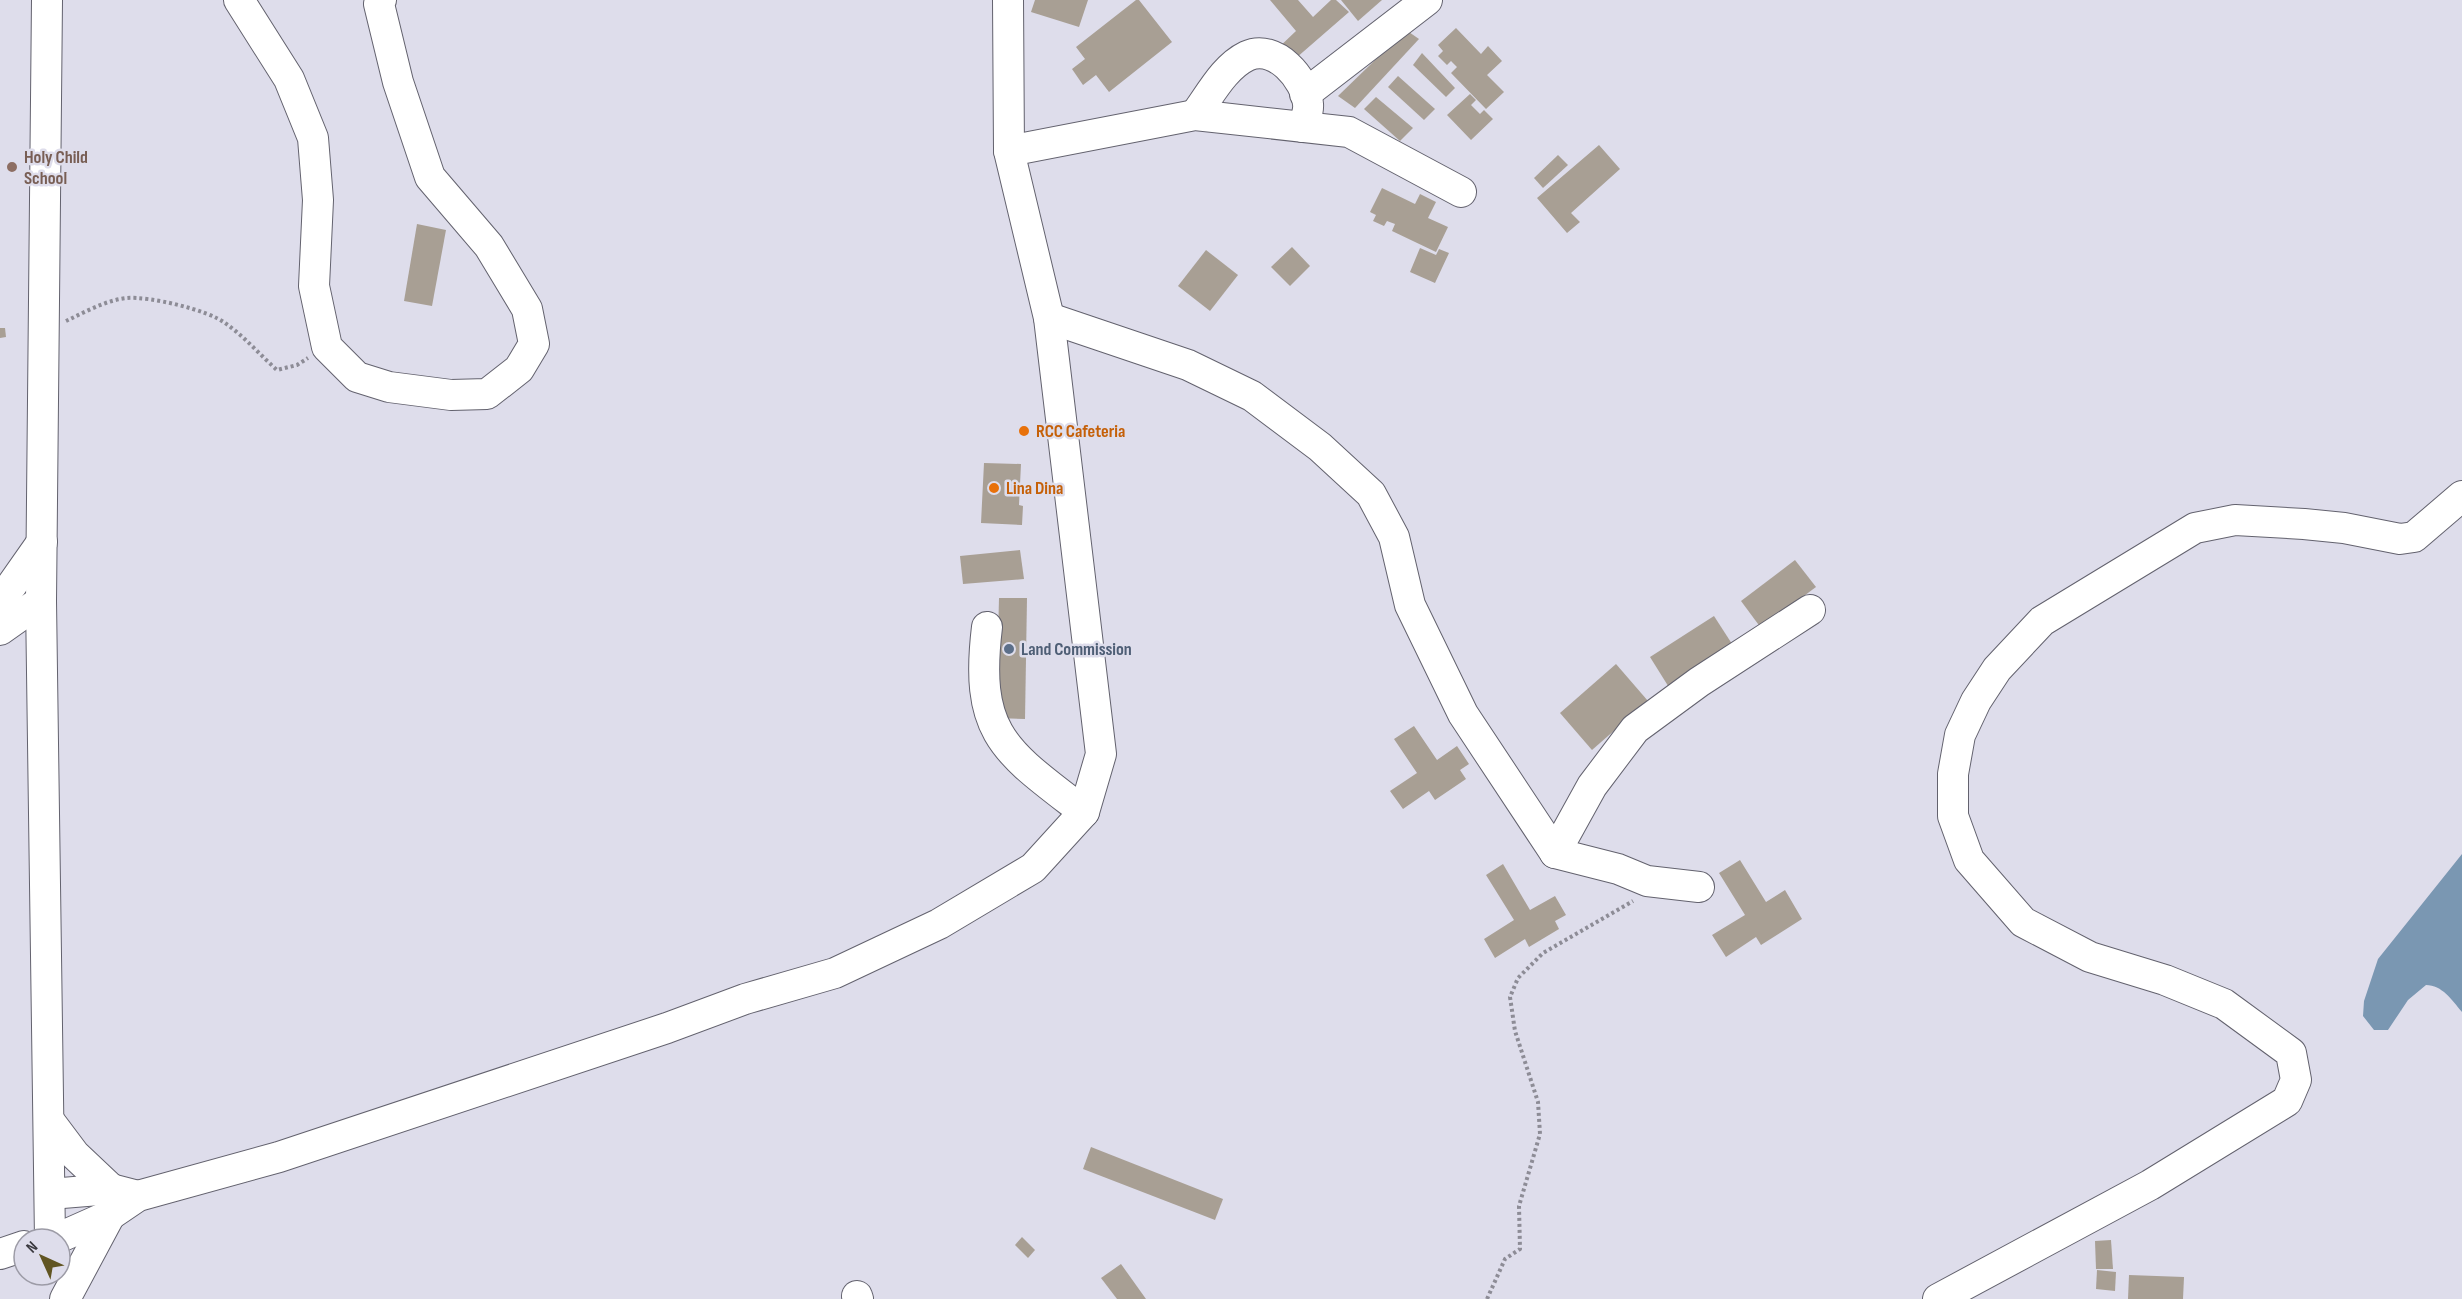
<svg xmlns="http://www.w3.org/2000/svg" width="2462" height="1299" viewBox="0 0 2462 1299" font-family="'Sofia Sans Condensed',sans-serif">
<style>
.water{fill:#7a97b2}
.building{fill:#a89f94}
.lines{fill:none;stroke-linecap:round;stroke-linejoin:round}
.minor-casing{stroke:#63626e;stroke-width:32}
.path{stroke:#8d8c96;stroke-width:4;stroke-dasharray:3 3;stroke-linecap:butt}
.minor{stroke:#fff;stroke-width:30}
.education-dot{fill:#8d6e63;stroke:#deddeb;stroke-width:2}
.food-dot{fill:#e8710a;stroke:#deddeb;stroke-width:2}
.service-dot{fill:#5c6f8a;stroke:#deddeb;stroke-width:2}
.labels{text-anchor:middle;stroke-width:5;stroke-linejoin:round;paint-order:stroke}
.education-label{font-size:18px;font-weight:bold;fill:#785e54;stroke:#deddeb;text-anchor:start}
.food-label{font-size:18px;font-weight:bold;fill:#c56008;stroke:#deddeb;text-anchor:start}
.service-label{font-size:18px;font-weight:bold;fill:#4e5e75;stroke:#deddeb;text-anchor:start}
</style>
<rect width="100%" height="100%" fill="#deddeb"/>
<!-- water -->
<path class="water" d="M2462,854V1012C2452,1000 2442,985 2426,985L2408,1000L2388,1030H2374L2363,1016L2364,1001L2378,959Z"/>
<!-- building -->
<g class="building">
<path d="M1035,0H1088L1079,27L1031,12Z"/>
<path d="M1136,0H1139L1172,42L1109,92L1096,75L1083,85L1072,69L1085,59L1076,47Z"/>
<path d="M1270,0H1298L1313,17L1331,0H1336L1349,12L1288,65L1275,51L1296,31Z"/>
<path d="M1341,0H1382L1358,21Z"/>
<path d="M1456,28L1481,54L1488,46L1502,61L1487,75L1504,92L1486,109L1451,73L1457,67L1451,61L1447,65L1438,56L1443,51L1438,45Z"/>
<path d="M1406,30L1419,39L1355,108L1338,96Z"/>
<path d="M1422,53L1455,88L1446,97L1413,65Z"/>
<path d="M1398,76L1435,109L1424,120L1388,87Z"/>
<path d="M1470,94L1476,100L1471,105L1480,114L1484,110L1493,119L1471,140L1447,115Z"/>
<path d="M1376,97L1413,128L1400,141L1364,109Z"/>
<path d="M1599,145L1620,169L1571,213L1580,222L1567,233L1537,198Z"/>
<path d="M1558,155L1568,165L1543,188L1534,178Z"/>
<path d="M1382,188L1415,204L1420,194L1436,202L1428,218L1448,227L1436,252L1392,231L1395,224L1387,221L1384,226L1373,221L1376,215L1370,212Z"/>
<path d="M417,224L446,230L432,306L404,301Z"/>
<path d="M1292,247L1310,266L1290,286L1271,267Z"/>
<path d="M1420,248L1436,255L1439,249L1449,253L1435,283L1410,272Z"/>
<path d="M1206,250L1238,275L1210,311L1178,286Z"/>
<path d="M0,328H5L6,337L0,338Z"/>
<path d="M984,463L1021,464L1019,505L1023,506L1022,525L981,523Z"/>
<path d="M1020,550L1024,579L963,584L960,556Z"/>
<path d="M1795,560L1816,587L1761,628L1741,601Z"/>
<path d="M999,598H1027L1025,719L996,718Z"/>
<path d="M1714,616L1734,647L1670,689L1650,657Z"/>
<path d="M1616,664L1648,701L1592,750L1560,713Z"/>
<path d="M1414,726L1437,760L1457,746L1469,764L1460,770L1466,779L1435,800L1429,791L1403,809L1390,791L1417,773L1394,739Z"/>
<path d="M1740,860L1766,902L1785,890L1802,919L1761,945L1756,937L1726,957L1712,935L1745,915L1719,873Z"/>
<path d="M1503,864L1530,910L1555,896L1566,915L1555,921L1559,929L1529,947L1525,939L1495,958L1484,939L1514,920L1486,875Z"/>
<path d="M1091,1147L1223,1199L1215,1220L1083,1169Z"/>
<path d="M1022,1237L1035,1250L1028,1258L1015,1245Z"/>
<path d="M2111,1240L2113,1269H2096L2095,1241Z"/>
<path d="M1121,1264L1146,1299H1117L1101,1278Z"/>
<path d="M2097,1270L2116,1272L2115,1291L2096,1289Z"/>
<path d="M2129,1275L2184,1277L2183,1299H2128Z"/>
</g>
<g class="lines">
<!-- minor casing -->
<g class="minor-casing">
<g id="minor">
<path d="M47,0L41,601L50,1239"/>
<path d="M239,0L289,79L313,138L318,200L314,286L327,347L357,377L389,387L451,395L487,394L519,369L534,344L527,309L489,246L430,177L398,82L379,4L381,0"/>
<path d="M1305,94L1427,0"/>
<path d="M1195,115C1210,95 1224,67 1247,56C1275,43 1306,79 1308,104C1309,112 1305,120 1303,127"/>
<path d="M1009,151L1195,115L1349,132L1461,192"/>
<path d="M1049,318L1188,365L1252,396L1320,447L1371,494L1394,537L1410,605L1463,714L1555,853L1618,869L1647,881L1699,887"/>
<path d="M0,602L42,542"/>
<path d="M987,627C974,735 1005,751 1084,812"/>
<path d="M0,630L41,601"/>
<path d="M1555,853L1592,786L1635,729L1699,682L1810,610"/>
<path d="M51,1123L75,1155L111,1189"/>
<path d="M50,1194L111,1189L138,1196"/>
<path d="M56,1239L110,1215L138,1196L279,1157L667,1028L745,999L835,973L939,924L1033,868L1084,812L1101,754L1049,318L1009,151L1008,0"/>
<path d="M0,1254L24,1246"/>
<path d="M857,1296L858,1299"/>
<path d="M65,1299L110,1215"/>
<path d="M1938,1299L2150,1185L2287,1101L2296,1080L2291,1053L2224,1004L2165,980L2090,957L2023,922L1969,860L1953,816V774L1960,735L1976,701L1997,669L2042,621L2195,528L2235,520L2304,524L2344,528L2400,539L2414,537L2462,496"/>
</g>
</g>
<!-- path -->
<g class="path">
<path d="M66,321C85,312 106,300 127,298C149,296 208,310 225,323C244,336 260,355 277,370L297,365L308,358"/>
<path d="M1487,1299L1505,1259L1520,1249L1519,1206L1540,1134L1538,1102L1515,1031L1510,997L1518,978L1543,953L1633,901"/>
</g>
<!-- minor -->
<use href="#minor" class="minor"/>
</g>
<!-- markers -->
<circle class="education-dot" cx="12" cy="167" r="6"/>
<g class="food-dot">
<circle cx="1024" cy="431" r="6"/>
<circle cx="994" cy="488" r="6"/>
</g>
<circle class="service-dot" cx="1009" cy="649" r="6"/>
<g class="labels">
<!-- education labels -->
<g class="education-label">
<text x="24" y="163">Holy Child<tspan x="24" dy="21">School</tspan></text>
</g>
<!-- food labels -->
<g class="food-label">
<text x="1036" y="437">RCC Cafeteria</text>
<text x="1006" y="494">Lina Dina</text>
</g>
<!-- service labels -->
<g class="service-label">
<text x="1021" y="655">Land Commission</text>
</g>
</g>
<!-- north arrow -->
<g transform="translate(42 1257) rotate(315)"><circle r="28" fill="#deddeb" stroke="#9c9ba6" stroke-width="1.5"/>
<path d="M0-4.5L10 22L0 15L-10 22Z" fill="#615522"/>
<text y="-9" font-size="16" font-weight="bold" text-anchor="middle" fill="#3a393f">N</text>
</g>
</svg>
